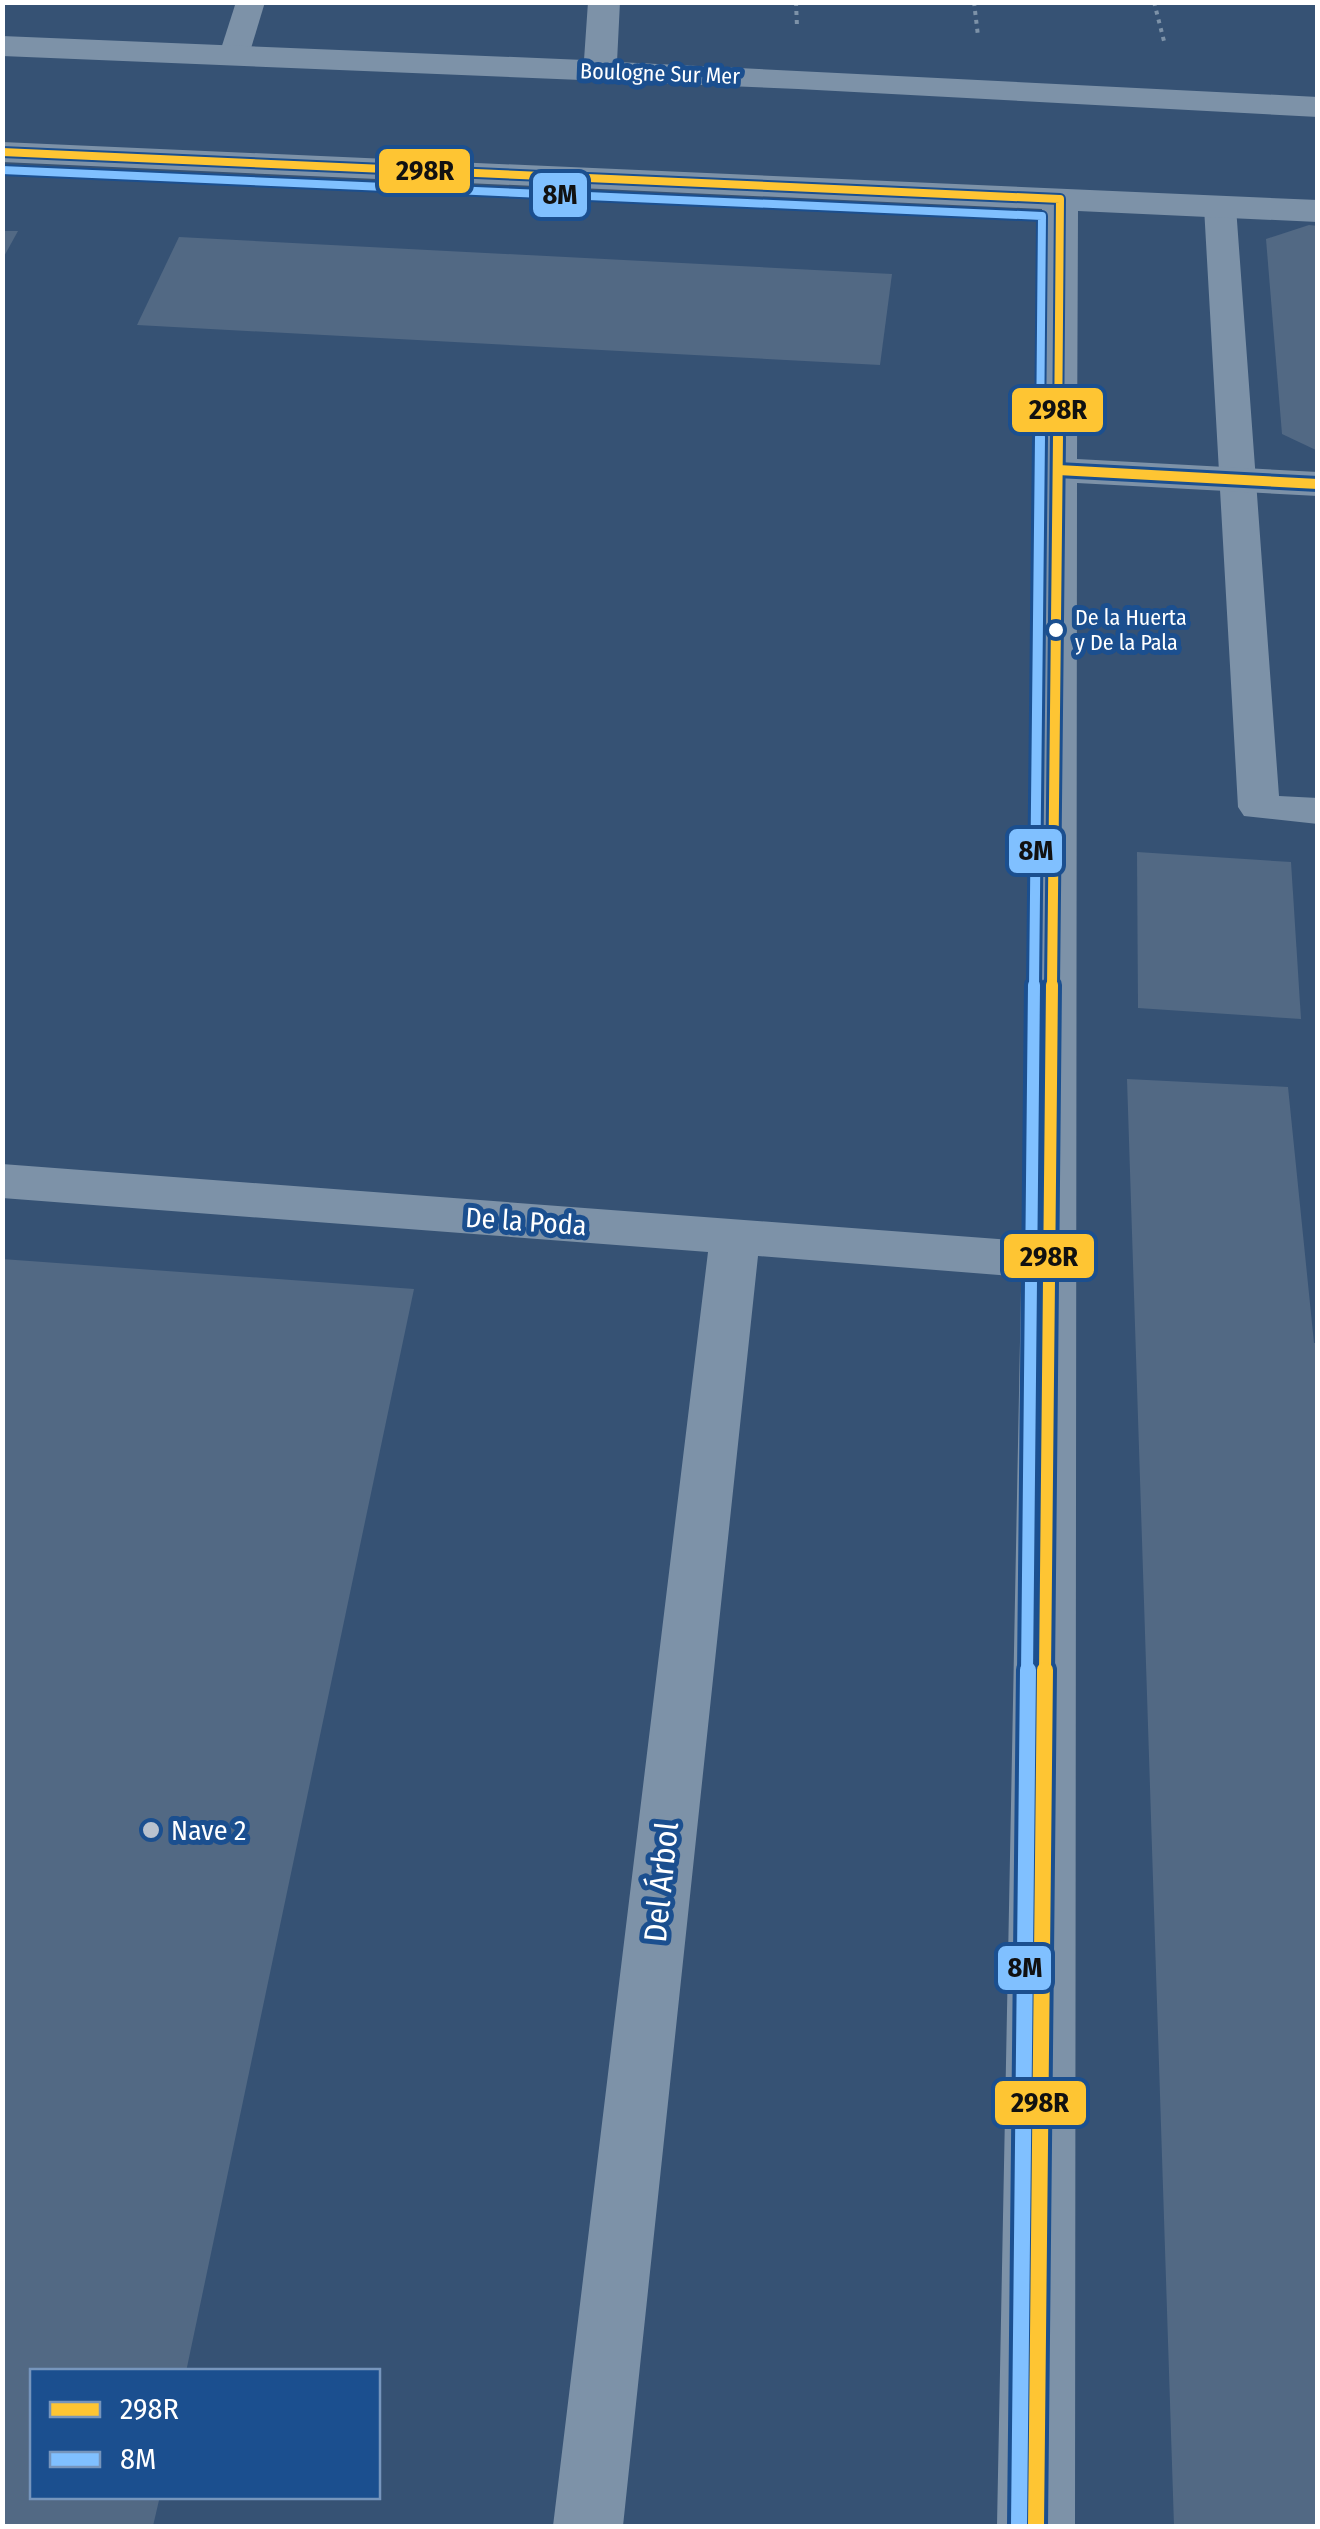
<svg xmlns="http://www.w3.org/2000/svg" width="1320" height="2529" viewBox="0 0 1320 2529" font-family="'Fira Sans Condensed',sans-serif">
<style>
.building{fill:#526984}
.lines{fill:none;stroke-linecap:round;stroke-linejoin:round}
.path{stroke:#7d92a8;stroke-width:4;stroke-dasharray:4 5;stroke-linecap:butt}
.service{fill:#7d92a8;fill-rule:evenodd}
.tertiary{fill:#7d92a8;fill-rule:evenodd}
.bus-1-far3-casing{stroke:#1b4f8f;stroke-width:12}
.bus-1-far2-casing{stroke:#1b4f8f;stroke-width:16}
.bus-1-far1-casing{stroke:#1b4f8f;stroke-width:20}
.bus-1-casing{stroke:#1b4f8f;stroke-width:24}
.bus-2-far3-casing{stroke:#1b4f8f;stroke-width:12}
.bus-2-far2-casing{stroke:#1b4f8f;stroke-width:16}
.bus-2-far1-casing{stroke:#1b4f8f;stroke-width:20}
.bus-2-casing{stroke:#1b4f8f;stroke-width:24}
.bus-1-far3{stroke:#fec533;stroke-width:8}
.bus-1-far2{stroke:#fec533;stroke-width:10}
.bus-1-far1{stroke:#fec533;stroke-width:12}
.bus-1{stroke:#fec533;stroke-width:16}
.bus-2-far3{stroke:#80c0ff;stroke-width:8}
.bus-2-far2{stroke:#80c0ff;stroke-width:10}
.bus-2-far1{stroke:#80c0ff;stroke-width:12}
.bus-2{stroke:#80c0ff;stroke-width:16}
.bus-dot{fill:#fff;stroke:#1b4f8f;stroke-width:4}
.poi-dot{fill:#b9c2ce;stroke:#1b4f8f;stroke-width:4}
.labels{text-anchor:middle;stroke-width:10;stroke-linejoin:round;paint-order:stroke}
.far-street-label{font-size:22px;fill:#fff;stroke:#1b4f8f}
.far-bus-label{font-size:22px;fill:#fff;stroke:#1b4f8f;text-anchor:start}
.street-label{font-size:28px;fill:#fff;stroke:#1b4f8f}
.poi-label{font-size:28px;fill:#fff;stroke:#1b4f8f;text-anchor:start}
.near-street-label{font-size:32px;fill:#fff;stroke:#1b4f8f}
.line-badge{stroke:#1b4f8f;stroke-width:4}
.pale-badge-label{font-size:28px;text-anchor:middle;font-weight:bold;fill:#111}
</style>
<rect width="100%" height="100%" fill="#365274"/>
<!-- building -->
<g class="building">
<path d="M1309,225L1318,226V451L1282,434L1266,239Z"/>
<path d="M2,231H18L2,260Z"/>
<path d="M179,237L892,274L880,365L137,325Z"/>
<path d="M1137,852L1291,862L1301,1019L1138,1008Z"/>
<path d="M1127,1079L1288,1087L1314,1343H1318V2526H1174Z"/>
<path d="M2,1259L414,1289L186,2372H32V2496H160L153,2526H2Z"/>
</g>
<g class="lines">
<!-- path -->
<g class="path">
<path d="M796,2L797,27"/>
<path d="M974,2L978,36"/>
<path d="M1154,2L1165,45"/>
</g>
<!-- service -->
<g class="service">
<path d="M236,2H265L249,55L234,64L219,55Z"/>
<path d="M1220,197L1236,207L1279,796L1318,798V824L1244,816L1238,807L1204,207Z"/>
<path d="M2,1164L1050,1243L1068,1249L1075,1261L1068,1273L1050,1279L758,1256L623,2526H553L708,1252L2,1198Z"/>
</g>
<!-- tertiary -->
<g class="tertiary">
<path d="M588,2H620L617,62L1318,97V117L798,89L2,56V36L584,60Z"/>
<path d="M2,142L1318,200V222L1078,211L1077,459L1318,472V496L1077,483L1075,2526H997L1042,209L2,162Z"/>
</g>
<!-- bus-1-far3 casing -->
<g class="bus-1-far3-casing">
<path id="bus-1-far3" d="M2,152L1060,199L1058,439"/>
</g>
<!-- bus-1-far2 casing -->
<g class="bus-1-far2-casing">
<g id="bus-1-far2">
<path d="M1058,470L1318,484"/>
<path d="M1052,987L1058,437"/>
</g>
</g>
<!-- bus-1-far1 casing -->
<g class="bus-1-far1-casing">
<path id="bus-1-far1" d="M1045,1673L1052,985"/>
</g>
<!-- bus-1 casing -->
<g class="bus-1-casing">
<path id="bus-1" d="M1036,2526L1045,1670"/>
</g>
<!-- bus-2-far3 casing -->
<g class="bus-2-far3-casing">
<path id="bus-2-far3" d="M2,170L1042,216L1040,439"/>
</g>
<!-- bus-2-far2 casing -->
<g class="bus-2-far2-casing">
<path id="bus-2-far2" d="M1034,987L1040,437"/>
</g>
<!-- bus-2-far1 casing -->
<g class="bus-2-far1-casing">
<path id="bus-2-far1" d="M1027,1673L1034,985"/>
</g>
<!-- bus-2 casing -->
<g class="bus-2-casing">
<path id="bus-2" d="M1019,2526L1028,1670"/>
</g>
<!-- bus-1-far3 -->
<use href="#bus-1-far3" class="bus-1-far3"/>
<!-- bus-1-far2 -->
<use href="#bus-1-far2" class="bus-1-far2"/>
<!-- bus-1-far1 -->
<use href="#bus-1-far1" class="bus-1-far1"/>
<!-- bus-1 -->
<use href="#bus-1" class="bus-1"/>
<!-- bus-2-far3 -->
<use href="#bus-2-far3" class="bus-2-far3"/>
<!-- bus-2-far2 -->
<use href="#bus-2-far2" class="bus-2-far2"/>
<!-- bus-2-far1 -->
<use href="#bus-2-far1" class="bus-2-far1"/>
<!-- bus-2 -->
<use href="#bus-2" class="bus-2"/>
</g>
<!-- markers -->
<circle class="bus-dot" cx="1056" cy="630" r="9"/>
<circle class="poi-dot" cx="151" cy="1830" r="10"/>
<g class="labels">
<!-- far-street labels -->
<g class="far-street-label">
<text transform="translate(660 73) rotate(2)" y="8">Boulogne Sur Mer</text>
</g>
<!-- far-bus labels -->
<g class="far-bus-label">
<text x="1075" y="625">De la Huerta<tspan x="1075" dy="25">y De la Pala</tspan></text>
</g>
<!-- street labels -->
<g class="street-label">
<text transform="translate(526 1221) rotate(4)" y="10">De la Poda</text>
</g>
<!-- poi labels -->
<g class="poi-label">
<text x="171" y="1840">Nave 2</text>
</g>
<!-- near-street labels -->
<g class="near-street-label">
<text transform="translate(661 1882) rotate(-84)" y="11">Del Árbol</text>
</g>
</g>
<g class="line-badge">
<rect x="377" y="147" width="95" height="48" rx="10" fill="#fec533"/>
<rect x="531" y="171" width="58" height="48" rx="10" fill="#80c0ff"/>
<rect x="1010" y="386" width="95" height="48" rx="10" fill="#fec533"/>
<rect x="1007" y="827" width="57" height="48" rx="10" fill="#80c0ff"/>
<rect x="1002" y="1232" width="94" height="48" rx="10" fill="#fec533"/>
<rect x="996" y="1944" width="57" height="48" rx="10" fill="#80c0ff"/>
<rect x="993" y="2079" width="95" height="48" rx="10" fill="#fec533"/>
</g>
<g class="pale-badge-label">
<text x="425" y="180">298R</text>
<text x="560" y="204">8M</text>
<text x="1058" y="419">298R</text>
<text x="1036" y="860">8M</text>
<text x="1049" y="1266">298R</text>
<text x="1025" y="1977">8M</text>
<text x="1040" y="2112">298R</text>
</g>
<!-- border -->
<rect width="1320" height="2529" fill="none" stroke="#ffffff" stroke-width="10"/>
<!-- legend -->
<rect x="30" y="2369" width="350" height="130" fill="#1b4f8f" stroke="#7695bc" stroke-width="2.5"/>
<rect x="50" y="2402" width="50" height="15" fill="#fec533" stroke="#7695bc" stroke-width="2.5"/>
<text x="120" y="2419" font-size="30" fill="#ffffff">298R</text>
<rect x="50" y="2452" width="50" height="15" fill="#80c0ff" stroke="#7695bc" stroke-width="2.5"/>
<text x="120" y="2469" font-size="30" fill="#ffffff">8M</text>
</svg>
